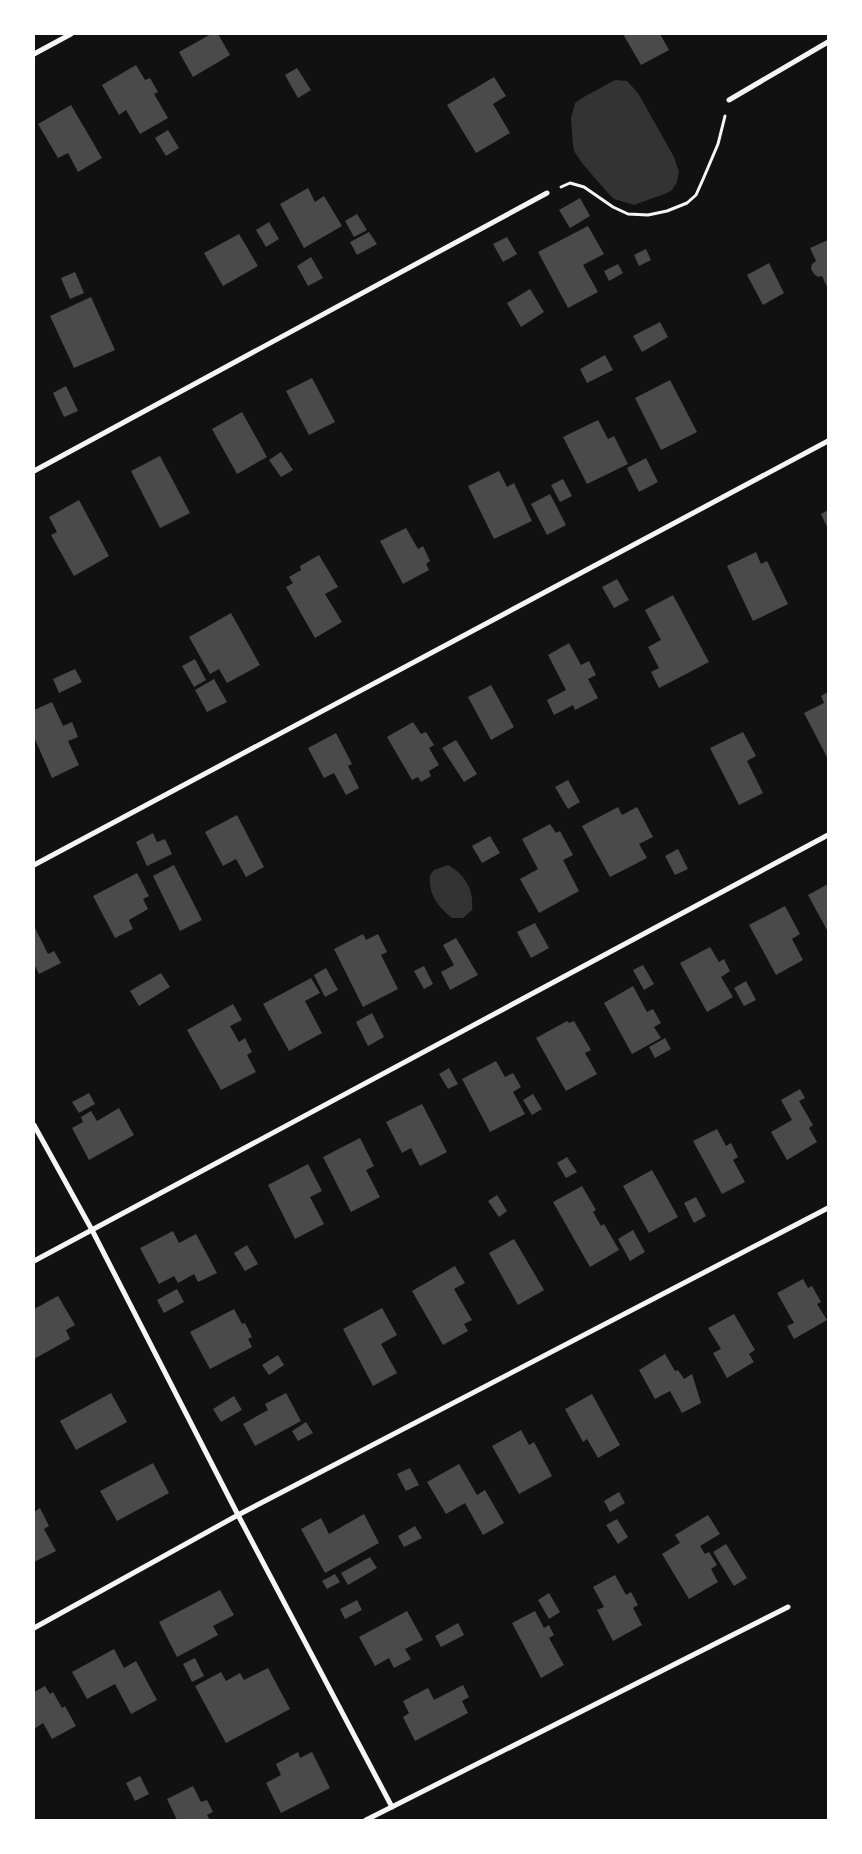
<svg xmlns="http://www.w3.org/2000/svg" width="862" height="1854" viewBox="0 0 862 1854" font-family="Commissioner,sans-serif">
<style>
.water{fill:#333}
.building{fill:#4a4a4a}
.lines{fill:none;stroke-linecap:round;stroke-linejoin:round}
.path{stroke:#f5f5f5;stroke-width:3}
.minor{stroke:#f5f5f5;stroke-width:5}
</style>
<rect width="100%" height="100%" fill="#111"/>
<!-- water -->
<g class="water">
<path d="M615,80L627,81L638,93L674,157L679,172L677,182L672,190L667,193L634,205L614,199L607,192L582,163L574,151L573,145L571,118L575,103L582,98Z"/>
<path d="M448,865C465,875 474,889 472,910L463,918H452C438,907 428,894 430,875L434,870Z"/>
</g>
<!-- building -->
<g class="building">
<path d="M211,34H218L230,55L193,77L179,52Z"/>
<path d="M623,34H660L669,50L641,65Z"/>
<path d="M136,65L145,80L150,78L158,92L154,94L168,118L140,134L126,110L119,115L102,85Z"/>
<path d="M297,68L311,90L298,98L285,75Z"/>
<path d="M494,77L506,96L493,104L510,133L476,153L447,105Z"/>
<path d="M71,105L102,158L78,172L68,153L58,158L38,124Z"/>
<path d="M168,130L179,148L166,156L155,138Z"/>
<path d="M308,188L315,202L324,196L342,226L304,248L280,204Z"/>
<path d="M580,198L590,216L570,228L559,210Z"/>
<path d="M357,214L367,230L354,237L345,221Z"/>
<path d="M269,222L279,239L266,247L256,230Z"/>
<path d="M588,226L604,254L583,265L598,292L568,308L538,252Z"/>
<path d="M369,232L377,244L357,255L350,242Z"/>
<path d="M239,234L258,266L223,286L204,253Z"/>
<path d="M507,237L517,254L503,262L493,244Z"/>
<path d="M828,240V289L822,276L818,277L814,274L811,269L812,264L816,261L810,248Z"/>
<path d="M646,249L651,260L639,266L634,255Z"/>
<path d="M311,257L323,278L308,286L297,266Z"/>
<path d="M769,263L784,293L763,305L747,275Z"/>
<path d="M618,264L623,273L609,281L604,271Z"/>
<path d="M75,272L84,293L70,299L61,278Z"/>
<path d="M530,289L544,312L521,327L507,303Z"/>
<path d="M91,297L115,350L74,368L50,316Z"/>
<path d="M660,322L668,337L642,352L633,336Z"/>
<path d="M605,355L613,370L587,383L580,369Z"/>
<path d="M312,378L335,422L309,435L286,391Z"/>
<path d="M670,380L697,432L661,450L635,398Z"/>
<path d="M66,386L78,411L64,417L53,393Z"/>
<path d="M242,412L267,457L237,474L212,429Z"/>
<path d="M598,420L608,439L614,436L628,464L587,484L563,437Z"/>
<path d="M281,452L293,470L281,477L269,460Z"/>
<path d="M160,456L190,513L160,528L131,471Z"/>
<path d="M646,458L658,482L639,492L627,468Z"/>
<path d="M499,471L507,487L514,483L532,521L494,539L468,486Z"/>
<path d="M563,479L572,496L560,502L551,485Z"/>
<path d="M550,494L566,525L547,535L531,504Z"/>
<path d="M79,500L109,556L74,576L51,535L57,532L49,517Z"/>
<path d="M828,510V529L821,514Z"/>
<path d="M406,528L418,549L423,546L430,561L426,564L429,570L403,584L380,541Z"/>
<path d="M756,552L761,564L767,561L788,604L753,621L727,566Z"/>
<path d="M319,555L338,587L325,594L342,622L315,638L286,587L293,583L289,577L301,570L300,566Z"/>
<path d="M617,579L629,600L614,608L602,587Z"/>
<path d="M673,595L709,662L659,688L651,672L659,668L648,647L661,640L645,610Z"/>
<path d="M231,613L260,665L227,683L219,669L210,674L189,637Z"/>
<path d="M569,643L581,665L589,661L596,675L588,679L598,698L575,710L573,705L554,715L547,700L566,690L548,655Z"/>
<path d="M195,659L206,680L194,687L182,666Z"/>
<path d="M75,669L82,682L59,693L53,679Z"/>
<path d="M214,679L227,702L207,712L195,690Z"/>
<path d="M491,685L514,727L491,740L468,697Z"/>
<path d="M828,692V759L804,713L824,703L821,696Z"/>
<path d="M52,702L63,726L72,722L78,737L68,741L79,765L52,778L34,737V710Z"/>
<path d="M413,722L421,734L426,732L434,745L429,748L439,765L429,771L431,776L421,782L418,777L412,780L387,737Z"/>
<path d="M743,732L756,756L747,761L763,793L739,805L710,748Z"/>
<path d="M336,733L352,764L348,766L359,788L346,795L334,773L324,778L308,748Z"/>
<path d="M456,740L477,774L464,782L442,748Z"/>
<path d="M568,780L580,802L568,809L555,787Z"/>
<path d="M618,807L622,815L637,807L653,837L639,844L647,858L610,877L582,826Z"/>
<path d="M237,815L264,867L246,877L236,859L223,866L205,832Z"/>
<path d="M550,824L556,833L560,831L573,855L563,860L579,891L539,913L520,879L538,869L522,839Z"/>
<path d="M153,833L157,842L165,839L172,854L147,866L136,842Z"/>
<path d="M490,836L500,853L482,863L472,846Z"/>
<path d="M678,849L688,869L675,875L665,856Z"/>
<path d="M174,865L202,920L180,931L153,876Z"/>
<path d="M137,873L149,896L143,899L148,909L129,920L133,929L115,938L93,896Z"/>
<path d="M828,884V932L808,895Z"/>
<path d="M785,906L800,934L792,939L803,960L776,975L749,925Z"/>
<path d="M535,923L549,948L531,958L517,932Z"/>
<path d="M34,926L48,954L54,951L61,963L39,974L34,964Z"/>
<path d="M363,934L366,940L378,934L387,952L381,955L398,989L363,1007L334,949Z"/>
<path d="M456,938L478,975L450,990L441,972L454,965L443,945Z"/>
<path d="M710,947L719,962L724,959L730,971L721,977L733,997L707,1012L680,963Z"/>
<path d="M643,965L654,984L644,990L633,970Z"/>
<path d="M424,966L433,984L424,989L414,971Z"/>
<path d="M326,968L338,990L325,997L314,975Z"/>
<path d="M161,973L170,987L139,1006L130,991Z"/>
<path d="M311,978L320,993L305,1001L322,1033L289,1051L263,1004Z"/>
<path d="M746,981L756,1000L744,1006L734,988Z"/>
<path d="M633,986L647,1012L653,1009L661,1023L654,1027L661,1038L632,1054L604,1003Z"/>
<path d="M233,1004L242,1020L230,1026L239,1042L245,1038L252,1052L247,1055L256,1072L221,1090L187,1030Z"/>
<path d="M372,1013L384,1037L368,1046L356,1022Z"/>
<path d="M567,1021L569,1023L574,1021L591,1050L585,1053L597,1074L566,1091L536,1038Z"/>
<path d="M665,1038L671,1049L655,1058L649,1047Z"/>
<path d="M496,1061L505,1077L513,1073L521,1087L513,1092L525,1114L490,1132L462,1079Z"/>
<path d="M449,1068L458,1084L448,1089L439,1074Z"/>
<path d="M800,1089L805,1098L799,1101L813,1125L809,1128L817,1142L787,1160L771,1132L792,1120L781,1100Z"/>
<path d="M89,1093L95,1104L79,1113L72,1102Z"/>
<path d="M533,1094L542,1109L532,1115L523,1100Z"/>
<path d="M422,1104L447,1152L420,1166L411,1148L402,1153L386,1122Z"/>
<path d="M119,1108L134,1135L89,1160L72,1128L83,1122L81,1117L91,1111L97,1121Z"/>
<path d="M717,1129L726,1146L731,1143L738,1157L733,1160L745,1182L722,1194L693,1141Z"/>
<path d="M360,1138L374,1166L366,1170L380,1197L351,1212L323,1157Z"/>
<path d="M567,1157L577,1172L566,1178L557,1163Z"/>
<path d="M308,1164L322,1191L310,1197L324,1224L295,1239L268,1185Z"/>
<path d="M652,1170L678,1217L649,1233L623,1186Z"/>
<path d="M582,1186L596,1210L593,1212L601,1226L604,1224L619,1250L590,1267L553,1202Z"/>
<path d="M497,1195L507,1211L499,1217L488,1201Z"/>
<path d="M696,1197L706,1216L694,1223L684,1203Z"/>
<path d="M633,1230L645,1252L630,1261L618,1239Z"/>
<path d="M173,1231L179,1243L196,1234L217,1273L198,1282L194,1274L178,1283L174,1276L159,1284L140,1248Z"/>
<path d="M514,1239L544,1290L518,1305L489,1253Z"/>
<path d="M247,1245L258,1264L245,1271L234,1253Z"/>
<path d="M455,1266L465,1283L454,1289L472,1320L464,1324L468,1331L443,1345L412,1291Z"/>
<path d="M803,1279L808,1288L812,1286L821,1302L817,1304L827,1320L794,1339L787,1326L794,1323L777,1293Z"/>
<path d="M177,1289L184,1302L164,1313L157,1300Z"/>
<path d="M58,1296L75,1325L66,1330L70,1339L34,1359V1309Z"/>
<path d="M382,1308L397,1335L381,1344L397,1373L373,1386L343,1329Z"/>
<path d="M234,1309L242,1324L245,1323L252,1337L248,1339L252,1347L210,1369L190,1332Z"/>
<path d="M734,1314L755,1350L749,1354L754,1362L727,1378L713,1353L721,1349L708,1328Z"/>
<path d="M665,1354L675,1371L678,1370L684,1379L692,1374L701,1403L682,1413L670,1391L655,1399L639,1370Z"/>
<path d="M278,1355L284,1365L269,1375L262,1365Z"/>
<path d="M111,1393L127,1422L76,1450L60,1421Z"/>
<path d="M286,1393L301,1421L255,1446L243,1424L268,1410L265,1404Z"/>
<path d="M592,1394L620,1445L598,1458L587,1439L583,1442L565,1409Z"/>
<path d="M234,1396L242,1410L221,1422L213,1409Z"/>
<path d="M306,1422L313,1433L298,1441L292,1431Z"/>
<path d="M521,1430L529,1445L534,1442L552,1476L519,1494L492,1446Z"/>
<path d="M153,1463L169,1493L117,1521L100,1491Z"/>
<path d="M459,1464L477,1495L485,1490L504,1523L483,1535L465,1503L446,1514L427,1482Z"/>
<path d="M410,1468L419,1485L406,1491L397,1474Z"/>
<path d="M619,1492L625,1503L610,1512L604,1501Z"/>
<path d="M40,1508L49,1526L44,1529L56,1551L34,1562V1512Z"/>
<path d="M364,1514L379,1543L325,1573L301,1529L321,1518L329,1534Z"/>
<path d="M708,1515L720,1534L700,1546L705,1554L709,1552L717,1565L711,1569L718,1582L689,1599L662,1554L680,1543L675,1535Z"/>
<path d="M617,1519L628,1537L618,1544L606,1525Z"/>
<path d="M415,1526L422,1538L404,1547L398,1536Z"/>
<path d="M726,1544L747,1578L734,1586L713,1552Z"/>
<path d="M370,1557L377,1568L348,1585L341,1573Z"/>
<path d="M335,1574L340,1582L327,1589L322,1581Z"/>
<path d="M615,1575L626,1595L631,1592L638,1605L633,1608L642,1625L613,1641L597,1610L604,1607L593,1587Z"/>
<path d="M220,1590L234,1615L213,1626L218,1635L177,1657L159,1622Z"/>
<path d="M549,1593L560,1612L549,1619L538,1600Z"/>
<path d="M357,1600L362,1610L345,1619L340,1609Z"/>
<path d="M407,1611L423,1640L405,1649L411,1659L394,1668L389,1658L375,1666L359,1637Z"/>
<path d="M535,1611L544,1628L549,1625L554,1635L549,1638L564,1665L541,1678L512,1623Z"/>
<path d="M458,1623L464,1635L441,1647L435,1636Z"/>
<path d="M114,1649L124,1668L136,1661L157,1700L131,1714L115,1684L87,1699L72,1672Z"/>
<path d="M195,1658L204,1676L192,1682L183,1664Z"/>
<path d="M268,1668L290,1709L226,1743L195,1686L221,1672L226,1681L240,1673L244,1680Z"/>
<path d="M463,1685L469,1697L462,1701L468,1713L415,1741L403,1717L409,1713L403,1701L428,1688L434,1700Z"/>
<path d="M45,1686L50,1694L53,1692L62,1708L65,1706L76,1726L52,1739L43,1723L34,1729V1692Z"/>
<path d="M298,1752L300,1758L312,1752L330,1788L281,1813L266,1783L281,1775L276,1764Z"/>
<path d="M140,1776L149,1794L135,1801L126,1783Z"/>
<path d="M193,1786L201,1802L207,1800L213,1812L207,1815L210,1820H177L167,1799Z"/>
</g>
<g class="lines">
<!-- path -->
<path class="path" d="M561,187L570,183L584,187L613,207L628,214L648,215L667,211L687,203L696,195L704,177L718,144L725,116"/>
<!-- minor -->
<g class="minor">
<path d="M34,54L71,34"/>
<path d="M729,100L828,42"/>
<path d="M34,471L547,193"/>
<path d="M34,865L828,441"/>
<path d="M34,1125L92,1230L238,1515L392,1807"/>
<path d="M34,1261L828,835"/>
<path d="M34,1628L238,1515L828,1208"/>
<path d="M366,1820L788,1607"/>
</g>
</g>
<!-- border -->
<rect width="862" height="1854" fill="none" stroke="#ffffff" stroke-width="70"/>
</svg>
